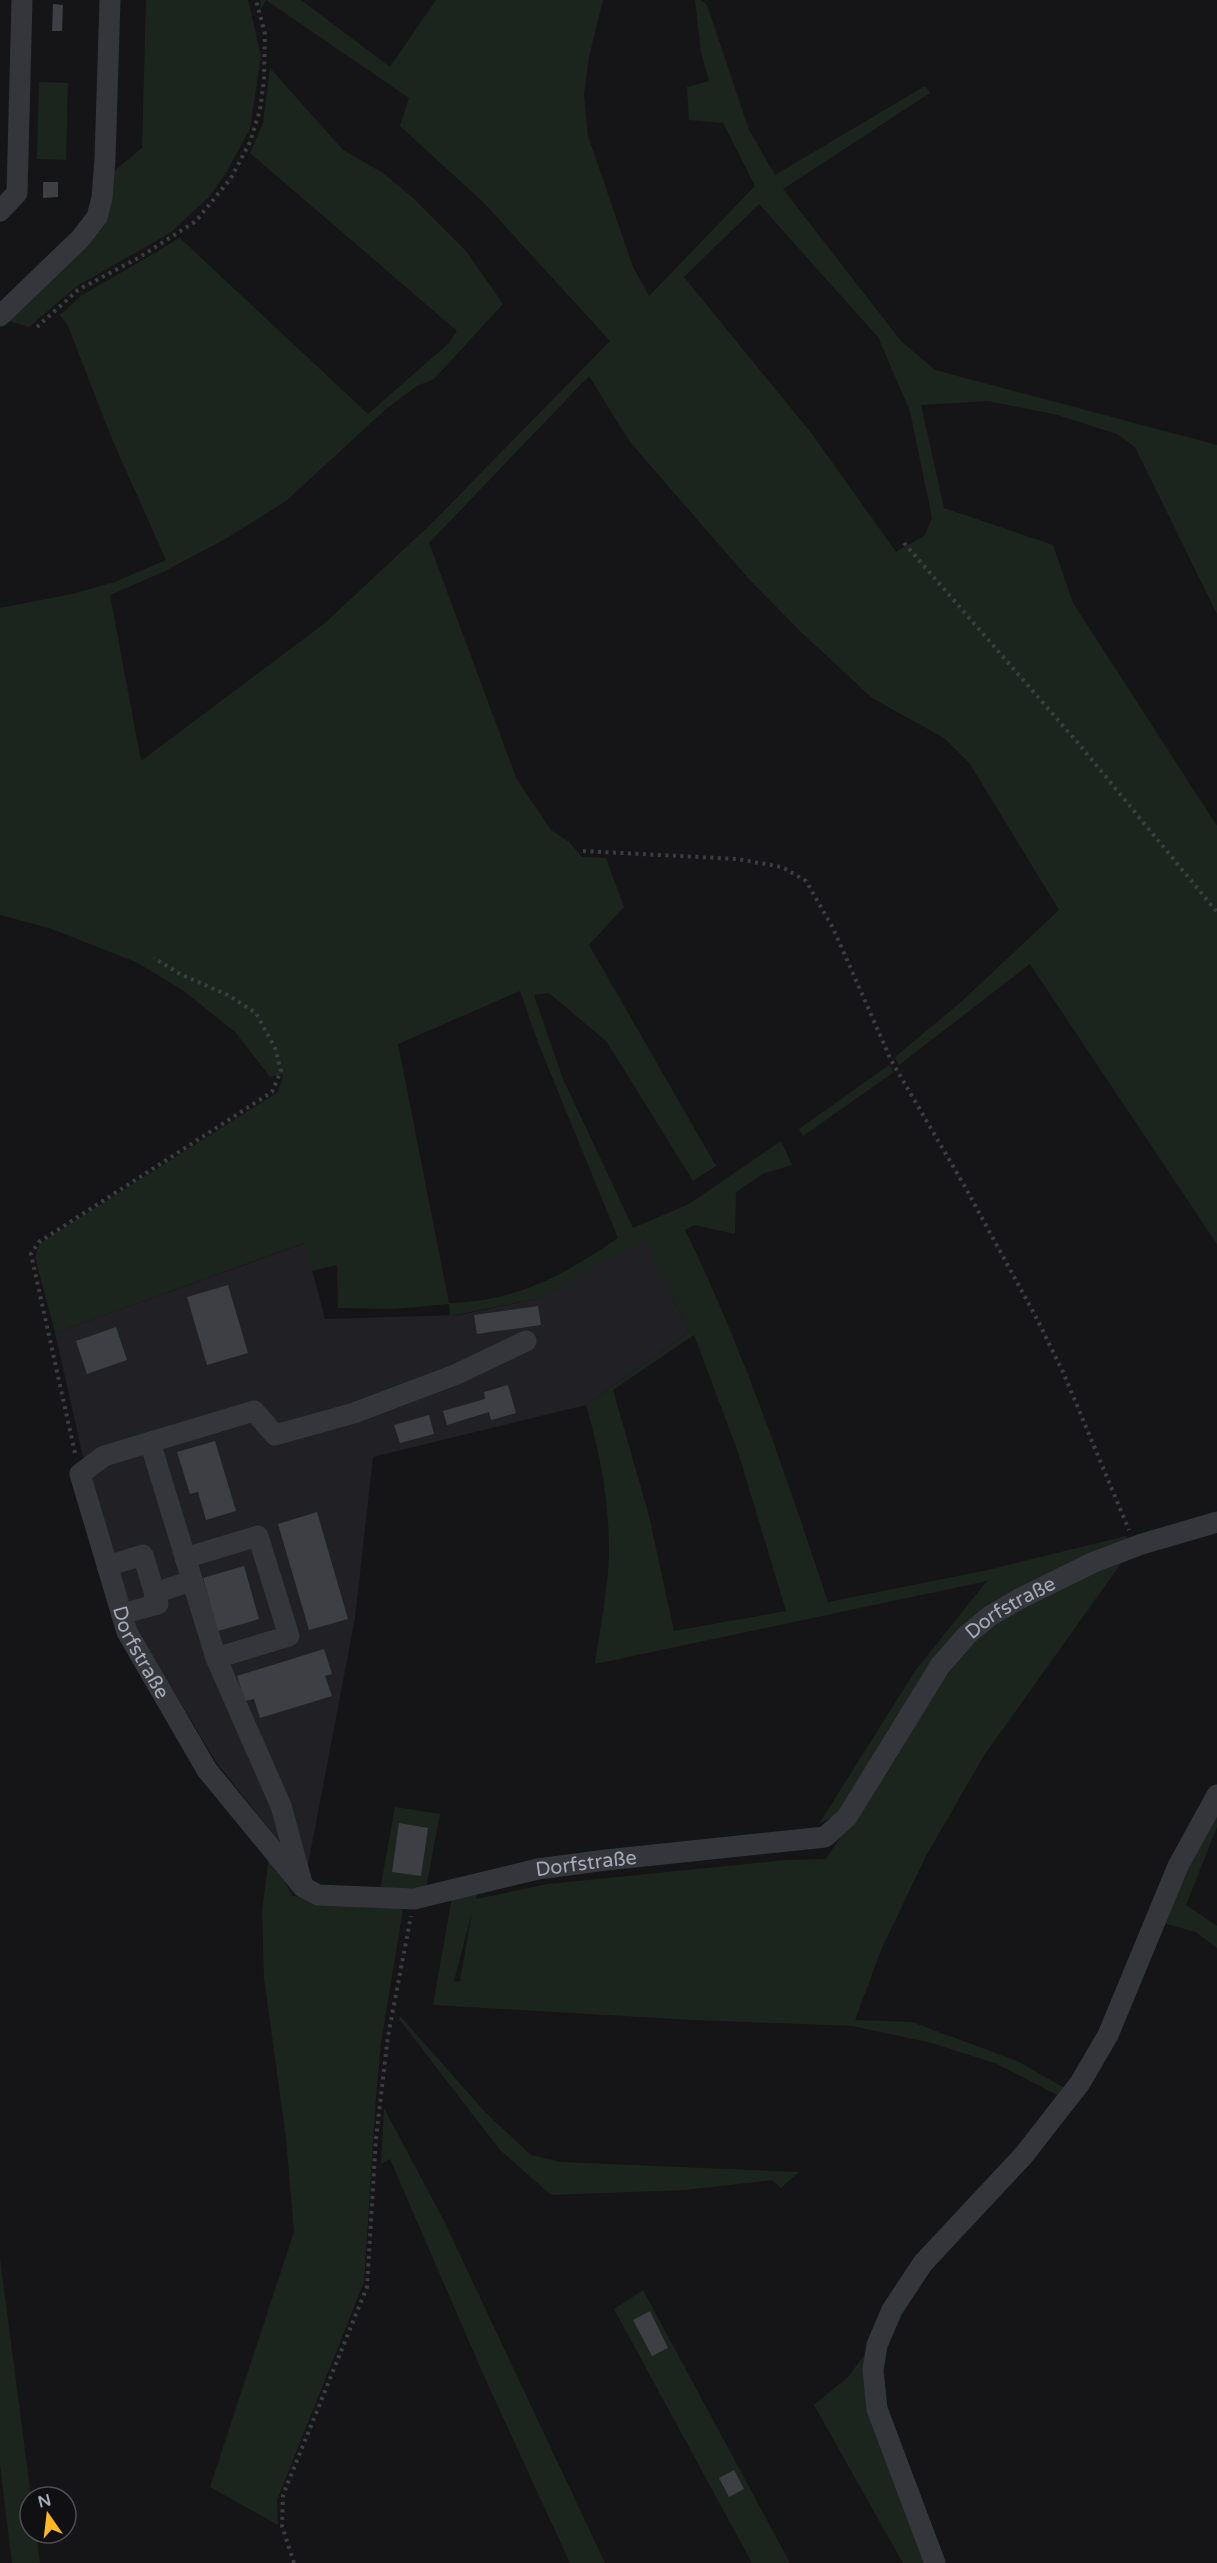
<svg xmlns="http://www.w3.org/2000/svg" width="1217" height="2563" viewBox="0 0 1217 2563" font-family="'Varela Round',sans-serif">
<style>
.built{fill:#212024}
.green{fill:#1c251d;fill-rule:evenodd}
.building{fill:#3e3f44}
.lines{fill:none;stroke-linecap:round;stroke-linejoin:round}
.path{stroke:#3b3d43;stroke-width:4;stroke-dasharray:3 4.5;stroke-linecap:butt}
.minor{stroke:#35363c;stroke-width:21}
.labels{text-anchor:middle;stroke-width:4.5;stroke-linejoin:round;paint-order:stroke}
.street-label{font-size:20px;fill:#a5abb8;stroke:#101012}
</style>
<rect width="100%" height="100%" fill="#151517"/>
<!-- built -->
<path class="built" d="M644,1240L689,1332L586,1405L373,1457L355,1618L307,1870L287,1851L216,1762L137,1630L86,1470L55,1333L305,1243L325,1319L459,1315L536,1299Z"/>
<!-- green -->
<g class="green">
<path d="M146,0H248L261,56L250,129L227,171L210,196L170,233L77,286L29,327L6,320L94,235L113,172L142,148Z"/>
<path d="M260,0H301L390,67L436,0H603L589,57L584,95L588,136L633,267L649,296L755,186L723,123L689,120L687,87L709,81L701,52L695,0H701L707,5L749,130L775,175L925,86L930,93L783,189L901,341L935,370L1217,445V614L1135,447L1117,434L1054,414L987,401L921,405L944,508L1053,545L1073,603L1217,826V1244L1030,964L899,1065L895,1057L961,1002L1059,910L970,764L944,738L872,698L801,632L748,578L630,442L589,376L429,543L517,780L551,830L569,842L582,857L606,858L624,907L589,945L716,1166L693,1181L607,1042L549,993L534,995L563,1079L633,1228L689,1204L781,1141L792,1165L764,1173L736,1192L735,1234L694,1225L685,1230C744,1350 786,1476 828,1602L988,1570L1126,1536L1130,1542L986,1611L852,1796L835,1815L819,1824L915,1671L987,1581L595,1664C600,1628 608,1590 609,1554C609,1501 601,1456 586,1405L689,1332L644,1241L536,1299L450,1316L449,1304L394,1309L338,1308L337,1265L312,1271L304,1243L55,1333L35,1257L40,1243L278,1092L283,1074L270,1077L236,1033L184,991L136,962L49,928L0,915V608L72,594L115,582L166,560L112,439L68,326L60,315L81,296L180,238L368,414L449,343L457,331L250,153L263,123L270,68L343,150L383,173L413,198L466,251L503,304L434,379L417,386L386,409L286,501L227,538L163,572L110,595L141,761L325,623L431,524L610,341L484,203L400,126L409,98L266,0L261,9ZM759,204L878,337L910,411L932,518L925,535L896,552L812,434L684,277ZM520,991L539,1045L618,1238C562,1276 518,1301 449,1303L398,1044ZM694,1335L738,1452L786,1611L674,1631L649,1516L613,1390Z"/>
<path d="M39,82L68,83L66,160L37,159Z"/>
<path d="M889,1065L894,1072L803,1136L799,1129Z"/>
<path d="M1127,1555L983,1757L926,1856L881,1950L855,2020L912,2022L1017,2061L1068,2090L1063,2098L997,2064L932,2043L852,2026L693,2020L433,2005L452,1897L478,1890L476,1899L548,1884L787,1860L826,1859L930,1698L973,1640L1024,1606ZM472,1912L460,1981L454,1982V1981Z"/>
<path d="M1217,1803V1827L1186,1905L1217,1926V1948L1196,1932L1159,1922Z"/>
<path d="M395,1807L440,1814L426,1888L380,1890Z"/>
<path d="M269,1856L293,1896L403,1909L381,2043L376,2097L364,2282L277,2500L278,2525L210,2487L294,2232L286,2138L264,1978L262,1912Z"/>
<path d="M400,2016L486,2113L531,2155L561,2162L799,2172L781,2188L772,2180L685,2190L551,2195L500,2150L399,2019Z"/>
<path d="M384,2108L444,2221L605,2563H570L484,2376L390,2159L381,2164Z"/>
<path d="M0,2258L31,2497L30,2533H36L40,2563H12L0,2465Z"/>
<path d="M643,2290L790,2563H752L614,2309Z"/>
<path d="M869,2349L930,2563H903L814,2405L848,2377Z"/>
</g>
<!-- building -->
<g class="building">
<path d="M53,4L63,5L62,31H52Z"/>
<path d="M43,182H58V197L43,198Z"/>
<path d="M228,1285L248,1353L207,1365L187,1297Z"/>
<path d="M538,1306L541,1325L477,1334L474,1315Z"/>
<path d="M116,1327L127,1360L87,1374L76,1341Z"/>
<path d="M508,1385L516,1413L491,1420L489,1412L447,1425L443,1411L485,1399L484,1392Z"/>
<path d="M429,1415L434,1434L400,1443L394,1425Z"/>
<path d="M215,1441L236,1511L206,1520L198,1492L190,1494L177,1452Z"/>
<path d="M317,1512L348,1619L309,1630L278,1524Z"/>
<path d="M244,1566L259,1619L218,1631L203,1578Z"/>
<path d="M324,1649L332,1674L325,1676L332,1696L260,1718L254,1699L245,1701L237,1676Z"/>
<path d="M399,1823L428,1828L421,1876L392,1872Z"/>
<path d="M650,2311L668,2348L652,2356L633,2320Z"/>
<path d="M734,2470L744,2489L729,2497L719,2478Z"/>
</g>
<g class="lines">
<!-- path -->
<g class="path">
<path d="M37,327L78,290L140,257L196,221L231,178L250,142L260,110L264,79L265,34L256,0"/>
<path d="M904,543L1078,743L1217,912"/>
<path d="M583,851L737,859L782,867L806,881L833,928L891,1060L964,1185L1037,1319L1063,1372L1129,1530"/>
<path d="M75,1453L31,1254L39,1242L272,1092L281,1071L275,1048L256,1013L228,995L180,974L154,958"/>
<path d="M294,2563L282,2526L283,2495L367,2287L376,2138L388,2036L411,1916"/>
</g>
<!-- minor -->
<g class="minor">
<path d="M0,211L17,193L22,0"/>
<path d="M0,316L81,238L97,217L102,198L105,159L110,0"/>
<path id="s1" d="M526,1341L457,1374L354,1413L275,1435L254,1411L104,1456L80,1474L127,1632L207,1770L303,1887L318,1895L414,1899L538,1869L606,1860L825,1837L847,1817L940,1666L967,1635L990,1616L1019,1599L1094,1562L1142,1544L1217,1522"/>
<path d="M150,1442L216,1658L281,1806L302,1883"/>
<path d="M185,1558L258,1536L289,1636L216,1658"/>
<path d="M107,1566L143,1555L158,1604L122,1614"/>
<path d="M154,1593L192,1581"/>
<path d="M935,2563L877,2409L873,2370L877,2345L892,2310L923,2263L1023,2156L1080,2083L1108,2035L1178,1866L1217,1795"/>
</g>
</g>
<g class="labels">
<!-- street labels -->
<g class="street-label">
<text dy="7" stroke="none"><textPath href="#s1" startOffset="1792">Dorfstraße</textPath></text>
<text dy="7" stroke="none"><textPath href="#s1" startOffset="676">Dorfstraße</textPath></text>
<text dy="7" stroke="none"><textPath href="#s1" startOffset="1252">Dorfstraße</textPath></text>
</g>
</g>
<!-- north arrow -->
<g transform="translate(48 2515) rotate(346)"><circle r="28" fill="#101012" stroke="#4c4e54" stroke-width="1.5"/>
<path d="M0-4.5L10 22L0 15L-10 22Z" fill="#ffb824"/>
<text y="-9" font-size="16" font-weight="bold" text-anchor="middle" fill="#a5abb8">N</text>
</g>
</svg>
